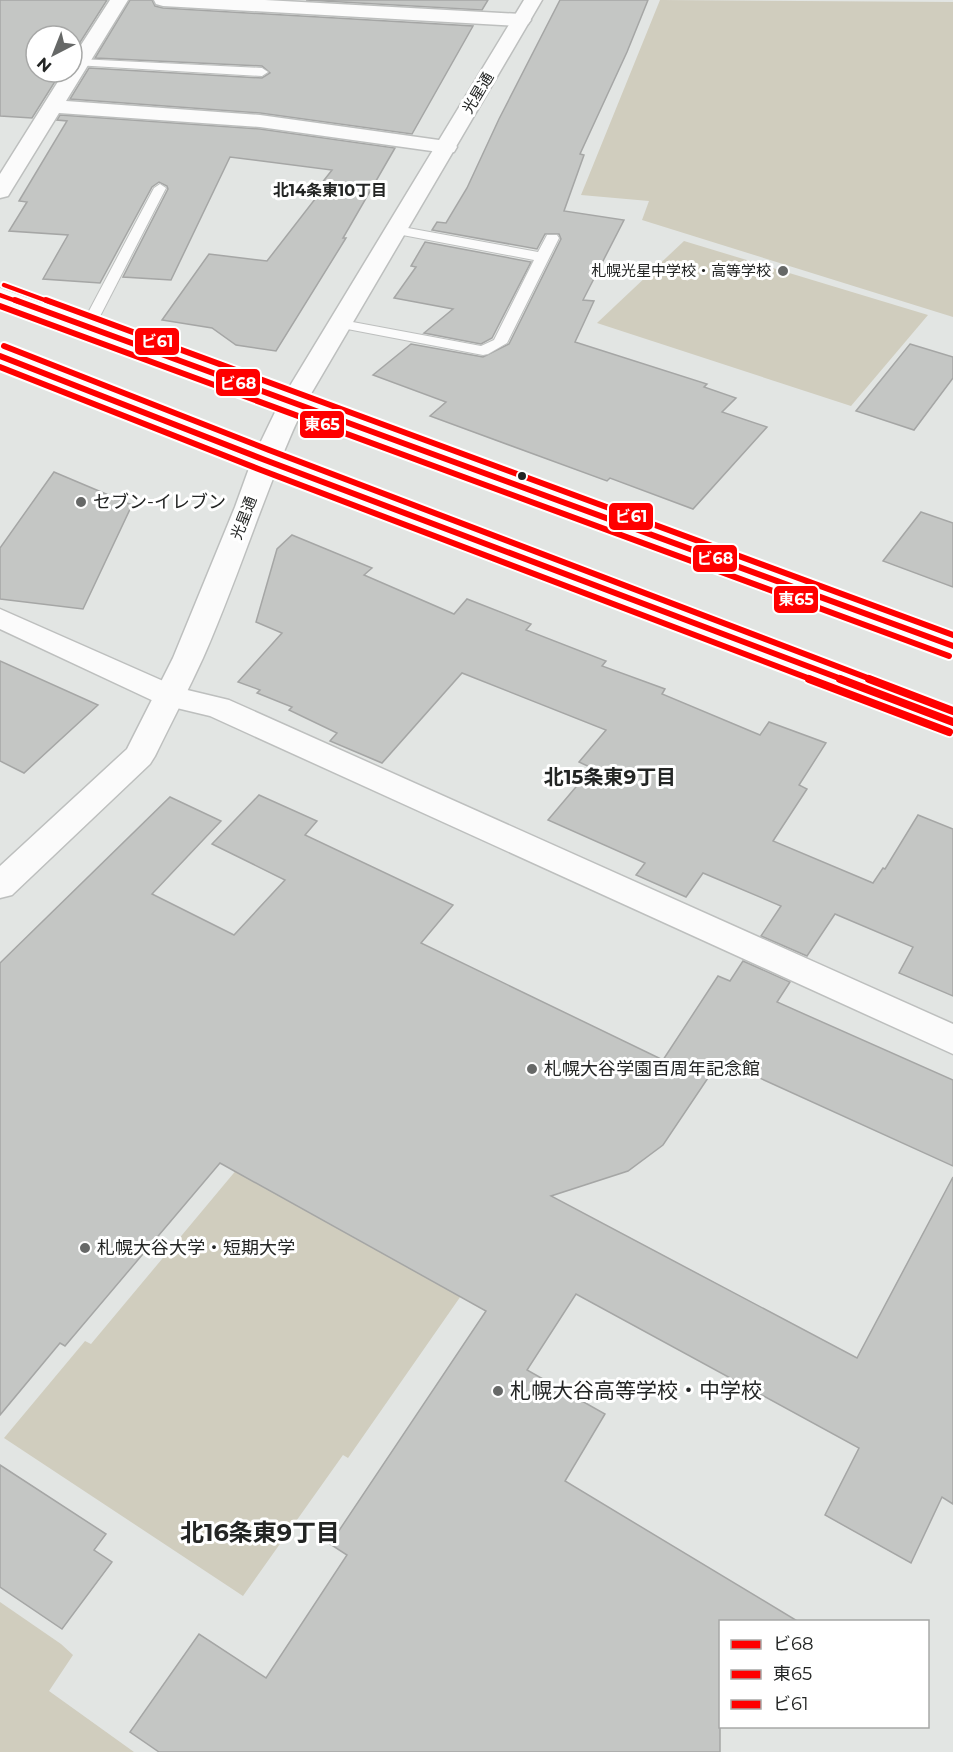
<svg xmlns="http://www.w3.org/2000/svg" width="953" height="1752" viewBox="0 0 953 1752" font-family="Montserrat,'Noto Sans JP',sans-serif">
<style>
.green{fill:#d0cdbe}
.building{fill:#c4c6c4;stroke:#a5a6a5;stroke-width:1.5}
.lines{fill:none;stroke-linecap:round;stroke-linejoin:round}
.service-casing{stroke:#bdbfbe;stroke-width:2}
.minor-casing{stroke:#bdbfbe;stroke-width:3}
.tertiary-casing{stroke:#bdbfbe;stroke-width:3}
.primary-casing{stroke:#bdbfbe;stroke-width:3}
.service{fill:#fbfbfb;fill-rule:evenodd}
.minor{fill:#fbfbfb;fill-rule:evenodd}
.tertiary{fill:#fbfbfb;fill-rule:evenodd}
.primary{fill:#fbfbfb;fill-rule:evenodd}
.bus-1-far2-casing{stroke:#fff;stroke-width:8}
.bus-1-far1-casing{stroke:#fff;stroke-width:10}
.bus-1-casing{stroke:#fff;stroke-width:12}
.bus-2-far1-casing{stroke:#fff;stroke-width:10}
.bus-2-casing{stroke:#fff;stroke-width:12}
.bus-3-far2-casing{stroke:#fff;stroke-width:8}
.bus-3-far1-casing{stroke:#fff;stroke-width:10}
.bus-3-casing{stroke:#fff;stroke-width:12}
.bus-1-far2{stroke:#f00;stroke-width:4.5}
.bus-1-far1{stroke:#f00;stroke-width:6}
.bus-1{stroke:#f00;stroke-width:8}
.bus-2-far1{stroke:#f00;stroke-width:6}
.bus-2{stroke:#f00;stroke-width:8}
.bus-3-far2{stroke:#f00;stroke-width:4.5}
.bus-3-far1{stroke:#f00;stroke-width:6}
.bus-3{stroke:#f00;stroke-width:8}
.poi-dot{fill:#666867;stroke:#fff;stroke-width:2}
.bus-dot{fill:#232524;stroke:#fff;stroke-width:2}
.labels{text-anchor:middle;stroke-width:6;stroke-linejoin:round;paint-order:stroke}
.far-street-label{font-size:15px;fill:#232524;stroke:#fff}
.far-poi-label{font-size:15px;fill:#232524;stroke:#fff;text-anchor:end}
.far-neighbourhood-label{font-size:16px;font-weight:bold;fill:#232524;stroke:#fff}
.poi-label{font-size:18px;fill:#232524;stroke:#fff;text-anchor:start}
.neighbourhood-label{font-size:20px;font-weight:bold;fill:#232524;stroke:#fff}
.near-poi-label{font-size:21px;fill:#232524;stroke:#fff;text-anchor:start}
.near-neighbourhood-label{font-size:24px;font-weight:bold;fill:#232524;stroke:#fff}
.line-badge{stroke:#fff;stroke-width:2}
.badge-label{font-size:16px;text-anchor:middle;font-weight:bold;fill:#fff}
</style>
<rect width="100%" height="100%" fill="#e2e5e3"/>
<!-- green -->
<g class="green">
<path d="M660,0L953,2V317L642,220L649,201L581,195Z"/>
<path d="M684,241L928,315L851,406L597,323Z"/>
<path d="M248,1156L472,1280L348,1458L343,1455L243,1596L4,1438L85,1341L91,1344Z"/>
<path d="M0,1602L61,1644L73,1655L49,1691L134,1752H0Z"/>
</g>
<!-- building -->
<g class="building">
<path d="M0,0H107L72,55V36H36V72H61L32,118L0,116Z"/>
<path d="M130,0H152L155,6L163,8L473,26L412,134L260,113L70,99L89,68L262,78L270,73L262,66L95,58Z"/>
<path d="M306,0H488L482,10Z"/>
<path d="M560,0H648L627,52L580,154L584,155L564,211L624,220L583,300L594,301L575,342L707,384L704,387L736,398L722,412L767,427L693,509L610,478L607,481L430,416L446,402L373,375L411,344L483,357L509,344L561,239L559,234H545L537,249L432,230L437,222L446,223L467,188L499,119Z"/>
<path d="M60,115L260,129L395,148L343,238H346L276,351L236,345L212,328L162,320L209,254L267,261L319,194L314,193L332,170L230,157L171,280L123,277L168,189L167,186L159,182L152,187L100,283L43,279L68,235L9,231L27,202L19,201L67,121L57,120Z"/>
<path d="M425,242L531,262L492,338L481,344L424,333L453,309L394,298L416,267L411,266Z"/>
<path d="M910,344L953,357V378L914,430L856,411Z"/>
<path d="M54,472L132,505L83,609L0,599V548Z"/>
<path d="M921,512L953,523V587L883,561Z"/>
<path d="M292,535L372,568L364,575L454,614L467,599L531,624L526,630L606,661L602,666L665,689L662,694L760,735L769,722L826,743L799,785L807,789L773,841L873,883L883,868L885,869L918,815L953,829V996L899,973L913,947L835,914L807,956L761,936L781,906L703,873L686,897L636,875L645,863L548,820L592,768L579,762L606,730L462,673L382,763L330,741L337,733L289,710L292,707L257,693L260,690L238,682L282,633L256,622L277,549Z"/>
<path d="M0,661L98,705L24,773L0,761Z"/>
<path d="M259,795L317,821L305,835L453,905L421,943L663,1060L718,976L730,981L743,961L790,982L777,1002L953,1080V1166L720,1060L663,1145L628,1171L551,1196L857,1358L953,1177V1504L942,1497L911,1563L825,1515L859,1448L576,1294L527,1370L605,1414L565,1481L799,1622H720V1752H159L130,1732L199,1634L266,1678L347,1555L330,1544L486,1311L220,1163L65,1346L60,1343L0,1415V963L170,797L221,821L152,894L234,935L285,880L212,844Z"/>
<path d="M0,1465L106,1534L94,1550L112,1562L62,1629L0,1587Z"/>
</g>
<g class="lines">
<!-- service casing -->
<g class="service-casing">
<g id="service">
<path d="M79,59L262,68L268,72L262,76L75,65L73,63Z"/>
<path d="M160,184L166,188L94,328L87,332L82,331L80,328L154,188Z"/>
<path d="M397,226L538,252L547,235H557L559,238L507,343L488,354L483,355L342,328L335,324L342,320L481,346L494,340L534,260L392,233L390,230L392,227Z"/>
</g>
</g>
<!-- minor casing -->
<g class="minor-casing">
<g id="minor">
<path d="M110,0H128L66,101L260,115L446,141L454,142L457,147L454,152L446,153L260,127L59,113L8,196L0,198V174L64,72H72V59Z"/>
<path d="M154,0H265L521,14L528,16L531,20L528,24L521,26L163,6L156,4Z"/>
<path d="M0,609L179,688L229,700L953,1024V1054L210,716L160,704L0,629Z"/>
</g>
</g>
<!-- tertiary casing -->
<g class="tertiary-casing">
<path id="tertiary" d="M524,0H542L305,404C266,486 240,574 203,658C188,691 171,723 155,756L150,764L12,895L0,898V866L127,749L173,658L235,507L252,460L279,404Z"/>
</g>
<!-- primary casing -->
<g class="primary-casing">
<g id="primary">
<path d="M0,288L953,635V656L0,303Z"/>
<path d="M0,349L953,710V732L256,466L0,365Z"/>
</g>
</g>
<!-- service -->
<use href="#service" class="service"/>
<!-- minor -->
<use href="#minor" class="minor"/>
<!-- tertiary -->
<use href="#tertiary" class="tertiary"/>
<!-- primary -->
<use href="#primary" class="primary"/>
<!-- bus-1-far2 casing -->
<g class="bus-1-far2-casing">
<path id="bus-1-far2" d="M0,295L19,302"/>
</g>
<!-- bus-1-far1 casing -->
<g class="bus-1-far1-casing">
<g id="bus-1-far1">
<path d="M15,300L953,646"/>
<path d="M0,356L265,460L844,680"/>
</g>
</g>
<!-- bus-1 casing -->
<g class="bus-1-casing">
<path id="bus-1" d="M840,679L953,722"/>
</g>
<!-- bus-2-far1 casing -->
<g class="bus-2-far1-casing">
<g id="bus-2-far1">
<path d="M0,306L949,656"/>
<path d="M0,367L261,470L813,680"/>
</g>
</g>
<!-- bus-2 casing -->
<g class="bus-2-casing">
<path id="bus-2" d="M809,679L949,732"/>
</g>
<!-- bus-3-far2 casing -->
<g class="bus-3-far2-casing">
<path id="bus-3-far2" d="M4,285L50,302"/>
</g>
<!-- bus-3-far1 casing -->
<g class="bus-3-far1-casing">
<g id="bus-3-far1">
<path d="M46,300L953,635"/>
<path d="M4,346L269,450L873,680"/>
</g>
</g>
<!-- bus-3 casing -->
<g class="bus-3-casing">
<path id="bus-3" d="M869,679L953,711"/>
</g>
<!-- bus-1-far2 -->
<use href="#bus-1-far2" class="bus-1-far2"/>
<!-- bus-1-far1 -->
<use href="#bus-1-far1" class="bus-1-far1"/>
<!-- bus-1 -->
<use href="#bus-1" class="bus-1"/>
<!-- bus-2-far1 -->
<use href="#bus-2-far1" class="bus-2-far1"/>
<!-- bus-2 -->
<use href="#bus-2" class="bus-2"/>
<!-- bus-3-far2 -->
<use href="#bus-3-far2" class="bus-3-far2"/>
<!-- bus-3-far1 -->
<use href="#bus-3-far1" class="bus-3-far1"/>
<!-- bus-3 -->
<use href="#bus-3" class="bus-3"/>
</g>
<!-- markers -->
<g class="poi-dot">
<circle cx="783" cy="271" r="6"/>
<circle cx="81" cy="502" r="6"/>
<circle cx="532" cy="1069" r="6"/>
<circle cx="85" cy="1248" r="6"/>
<circle cx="498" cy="1391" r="6"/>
</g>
<circle class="bus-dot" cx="522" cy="476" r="5"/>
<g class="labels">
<!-- far-street labels -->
<g class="far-street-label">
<text transform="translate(478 93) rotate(-59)" y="5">光星通</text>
<text transform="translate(244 518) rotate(-69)" y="5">光星通</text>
</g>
<!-- far-poi labels -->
<g class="far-poi-label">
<text x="771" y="276">札幌光星中学校・高等学校</text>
</g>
<!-- far-neighbourhood labels -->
<g class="far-neighbourhood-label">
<text x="330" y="196">北14条東10丁目</text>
</g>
<!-- poi labels -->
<g class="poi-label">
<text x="93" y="508">セブン-イレブン</text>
<text x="544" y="1075">札幌大谷学園百周年記念館</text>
<text x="97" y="1254">札幌大谷大学・短期大学</text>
</g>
<!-- neighbourhood labels -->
<g class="neighbourhood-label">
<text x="610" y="784">北15条東9丁目</text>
</g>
<!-- near-poi labels -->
<g class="near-poi-label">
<text x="510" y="1398">札幌大谷高等学校・中学校</text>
</g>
<!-- near-neighbourhood labels -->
<g class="near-neighbourhood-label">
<text x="260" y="1541">北16条東9丁目</text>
</g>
</g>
<g class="line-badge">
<rect x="134" y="327" width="46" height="29" rx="6" fill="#f00"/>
<rect x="215" y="368" width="46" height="29" rx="6" fill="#f00"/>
<rect x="299" y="410" width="46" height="29" rx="6" fill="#f00"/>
<rect x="608" y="502" width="46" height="29" rx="6" fill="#f00"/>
<rect x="692" y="544" width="46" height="29" rx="6" fill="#f00"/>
<rect x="773" y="585" width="46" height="29" rx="6" fill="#f00"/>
</g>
<g class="badge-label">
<text x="157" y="347">ビ61</text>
<text x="238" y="389">ビ68</text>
<text x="322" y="430">東65</text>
<text x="631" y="522">ビ61</text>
<text x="715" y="564">ビ68</text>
<text x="796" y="605">東65</text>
</g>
<!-- legend -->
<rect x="719" y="1620" width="210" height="108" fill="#ffffff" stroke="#a7a8a7" stroke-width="1.5"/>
<rect x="731" y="1640" width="30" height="9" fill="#ff0000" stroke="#a7a8a7" stroke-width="1.5"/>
<text x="773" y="1650" font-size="18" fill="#232524">ビ68</text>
<rect x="731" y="1670" width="30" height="9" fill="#ff0000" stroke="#a7a8a7" stroke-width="1.5"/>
<text x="773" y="1680" font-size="18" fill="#232524">東65</text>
<rect x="731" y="1700" width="30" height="9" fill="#ff0000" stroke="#a7a8a7" stroke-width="1.5"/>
<text x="773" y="1710" font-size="18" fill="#232524">ビ61</text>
<!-- north arrow -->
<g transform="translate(54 54) rotate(222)"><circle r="28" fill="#ffffff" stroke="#a7a8a7" stroke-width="1.5"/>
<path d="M0-4.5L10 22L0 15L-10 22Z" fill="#666867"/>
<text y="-9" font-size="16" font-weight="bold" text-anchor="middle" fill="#232524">N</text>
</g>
</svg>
